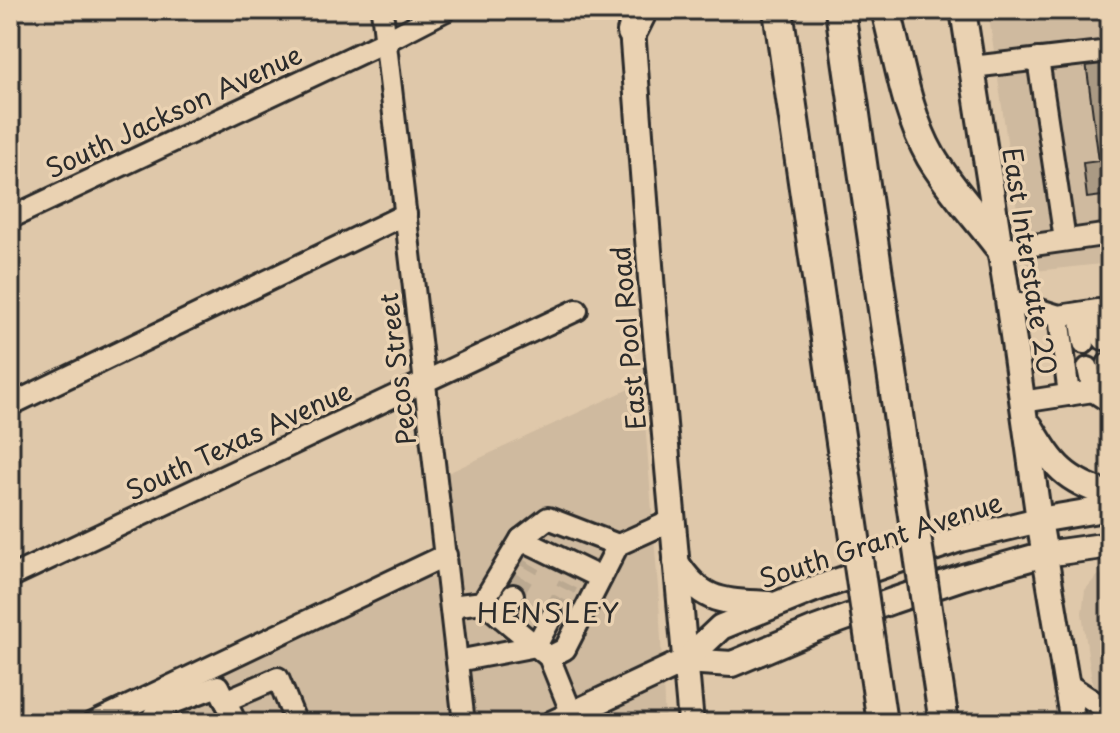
<svg xmlns="http://www.w3.org/2000/svg" width="1120" height="733" viewBox="0 0 1120 733" font-family="'Playpen Sans',sans-serif">
<style>
.built{fill:#cfba9f}
.building{fill:#aa9a84;stroke:#2b2b2b;stroke-width:2}
.lines{fill:none;stroke-linecap:round;stroke-linejoin:round}
.minor-tunnel{stroke:#bba991;stroke-width:20;stroke-dasharray:20 10;stroke-linecap:butt}
.minor-casing{stroke:#2b2b2b;stroke-width:26}
.major-casing{stroke:#2b2b2b;stroke-width:30}
.highway-casing{stroke:#2b2b2b;stroke-width:34}
.minor{stroke:#ead2b2;stroke-width:20}
.major{stroke:#ead2b2;stroke-width:24}
.highway{stroke:#ead2b2;stroke-width:28}
.highway-bridge-casing{stroke:#2b2b2b;stroke-width:34;stroke-linecap:butt}
.highway-bridge{stroke:#ead2b2;stroke-width:28}
.labels{text-anchor:middle;stroke-width:7;stroke-linejoin:round;paint-order:stroke}
.street-label{font-size:26px;fill:#2b2b2b;stroke:#ead2b2}
.neighbourhood-label{font-size:28px;letter-spacing:2px;fill:#2b2b2b;stroke:#ead2b2}
</style>
<rect width="100%" height="100%" fill="#dfc8aa"/>
<filter id="ink" filterUnits="userSpaceOnUse"><feTurbulence type="fractalNoise" baseFrequency=".0125" numOctaves="2"/><feDisplacementMap in="SourceGraphic" scale="16" xChannelSelector="R" yChannelSelector="G"/><feConvolveMatrix kernelMatrix="1 2 1 2 8 2 1 2 1" color-interpolation-filters="sRGB"/></filter>
<g filter="url(#ink)">
<!-- built -->
<g class="built">
<path d="M988,10H1110V263L1026,272Z"/>
<path d="M642,383L659,600L665,723H90L445,557L437,478Z"/>
<path d="M1110,572V723H1098L1082,613L1085,590L1097,576Z"/>
</g>
<!-- building -->
<path class="building" d="M1110,59V195L1087,198L1083,163L1099,161L1086,62Z"/>
<g class="lines">
<!-- minor-tunnel -->
<g class="minor-tunnel">
<path d="M513,595L531,564"/>
<path d="M552,616L568,584"/>
</g>
<!-- minor casing -->
<g class="minor-casing">
<g id="minor">
<path d="M382,10L464,723"/>
<path d="M1038,59L1065,240"/>
<path d="M972,67L1110,51"/>
<path d="M10,218L386,41L446,10"/>
<path d="M999,250L1110,234"/>
<path d="M1008,300L1059,316L1069,395"/>
<path d="M1080,313L1084,343"/>
<path d="M1059,316L1098,310L1103,339"/>
<path d="M1108,364L1110,377"/>
<path d="M1088,368L1093,391"/>
<path d="M1022,402L1093,391L1110,402"/>
<path d="M10,405L406,214"/>
<path d="M521,539L601,578"/>
<path d="M10,577L577,310"/>
<path d="M483,602L521,539L548,518L618,545"/>
<path d="M451,606L483,602L549,657L572,714"/>
<path d="M501,617L513,595"/>
<path d="M549,657L565,649L618,545L673,520"/>
<path d="M457,661L536,646L552,616"/>
<path d="M1066,683L1110,712"/>
<path d="M225,701L278,678L296,723"/>
<path d="M10,722V723"/>
<path d="M93,723L446,555"/>
<path d="M150,723L157,709L218,686L236,723"/>
</g>
</g>
<!-- major casing -->
<g class="major-casing">
<g id="major">
<path d="M963,10L1008,300L1039,520L1073,723"/>
<path d="M631,16L652,291L691,723"/>
<path d="M1030,426C1054,466 1064,480 1110,495"/>
<path d="M676,562C702,604 724,601 769,604"/>
<path d="M685,661L732,664L815,629L892,601L963,577L1045,554L1110,545"/>
<path d="M553,723L685,661L721,627L812,590L960,539L1039,520L1110,508"/>
</g>
</g>
<!-- highway casing -->
<g class="highway-casing">
<g id="highway">
<path d="M778,10L843,456"/>
<path d="M840,10L902,442"/>
<path d="M886,10C899,59 906,113 931,157C950,189 976,216 998,245"/>
<path d="M632,32L643,10"/>
</g>
</g>
<!-- minor -->
<use href="#minor" class="minor"/>
<!-- major -->
<use href="#major" class="major"/>
<!-- highway -->
<use href="#highway" class="highway"/>
<!-- highway-bridge casing -->
<g class="highway-bridge-casing">
<g id="highway-bridge">
<path d="M902,442L944,723"/>
<path d="M843,456L882,723"/>
</g>
</g>
<!-- highway-bridge -->
<use href="#highway-bridge" class="highway-bridge"/>
</g>
</g>
<g class="labels">
<!-- street labels -->
<g class="street-label">
<text transform="translate(174 112) rotate(-25)" y="9">South Jackson Avenue</text>
<text transform="translate(1029 261) rotate(81)" y="9">East Interstate 20</text>
<text transform="translate(629 338) rotate(-95)" y="9">East Pool Road</text>
<text transform="translate(398 369) rotate(-97)" y="9">Pecos Street</text>
<text transform="translate(239 441) rotate(-25)" y="9">South Texas Avenue</text>
<text transform="translate(881 541) rotate(-18)" y="9">South Grant Avenue</text>
</g>
<!-- neighbourhood labels -->
<g class="neighbourhood-label">
<text x="549" y="623">HENSLEY</text>
</g>
</g>
<!-- margin -->
<rect width="1120" height="733" fill="none" stroke="#ead2b2" stroke-width="40"/>
<rect x="20" y="20" width="1080" height="693" fill="none" stroke="#2b2b2b" stroke-width="3" filter="url(#ink)"/>
</svg>
